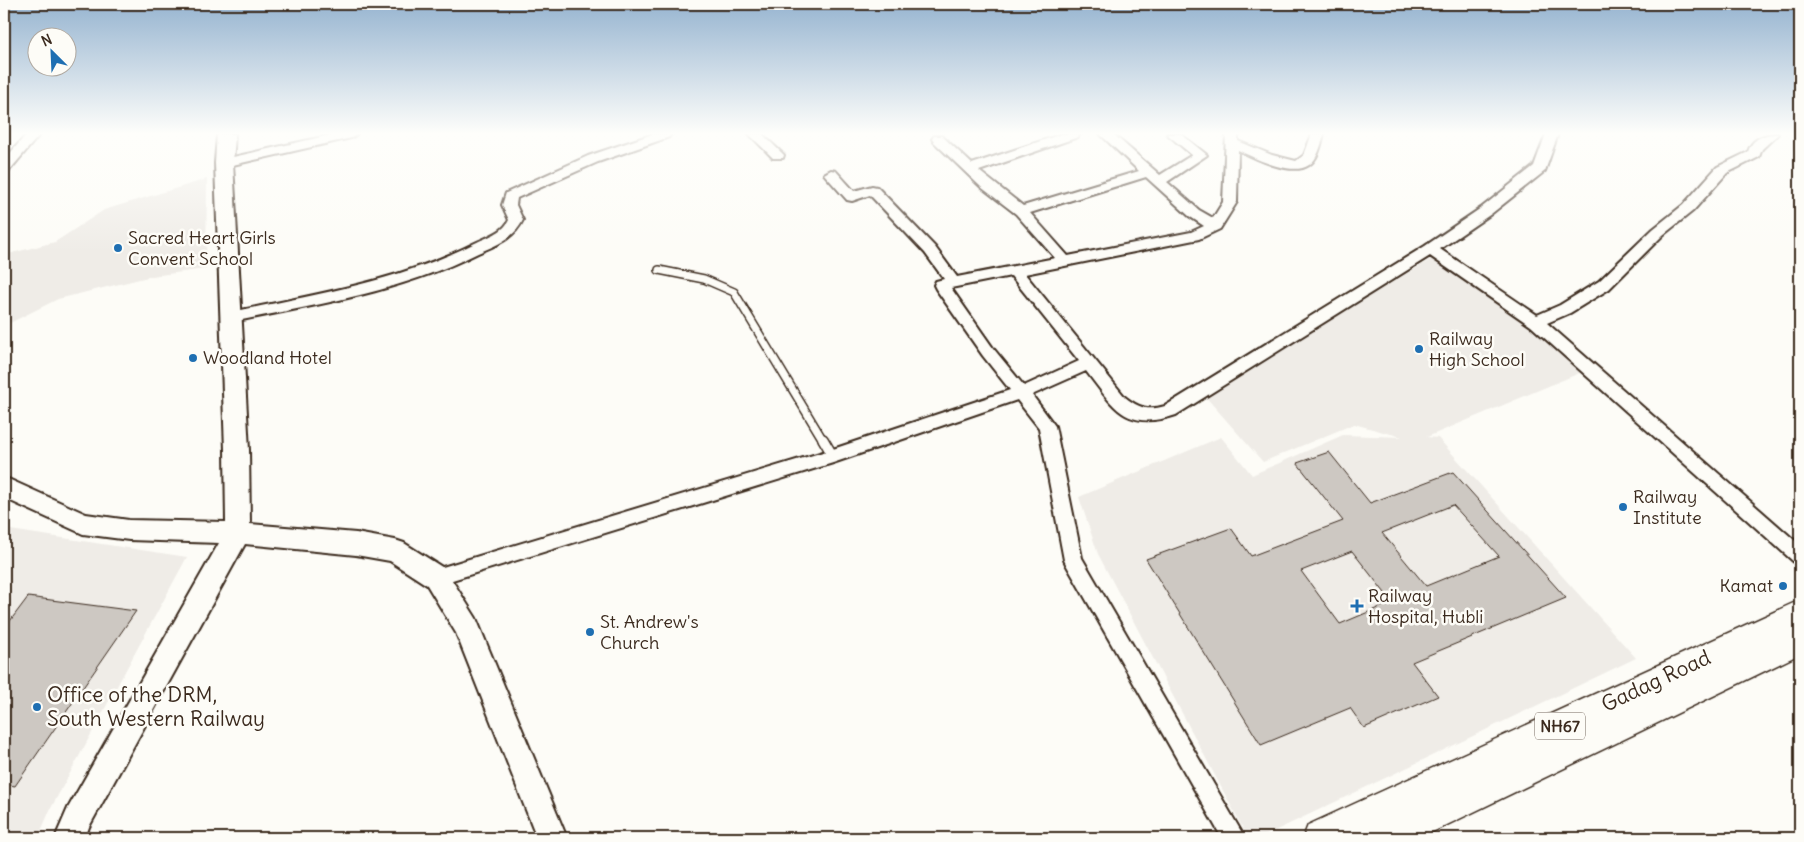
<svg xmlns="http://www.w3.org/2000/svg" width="1804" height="842" viewBox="0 0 1804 842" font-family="Delius,sans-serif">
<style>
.built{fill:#efece7}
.building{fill:#cdc8c2;stroke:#3b2a1e;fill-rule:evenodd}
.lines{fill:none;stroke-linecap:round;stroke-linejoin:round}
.lane-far1-casing{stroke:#3b2a1e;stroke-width:10}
.lane-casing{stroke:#3b2a1e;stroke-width:12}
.street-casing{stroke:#3b2a1e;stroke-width:4}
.secondary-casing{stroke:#3b2a1e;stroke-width:4}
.highway-casing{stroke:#3b2a1e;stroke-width:3}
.lane-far1{stroke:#fdfcf7;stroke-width:7}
.lane{stroke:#fdfcf7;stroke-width:9}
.street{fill:#fdfcf7;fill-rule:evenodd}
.secondary{fill:#fdfcf7;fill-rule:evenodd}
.highway{fill:#fdfcf7;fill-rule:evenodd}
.poi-dot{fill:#1f6fb2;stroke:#fdfcf7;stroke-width:2}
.labels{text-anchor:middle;stroke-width:5;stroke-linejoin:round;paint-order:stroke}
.shield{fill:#fdfcf7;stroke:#75695f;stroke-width:1}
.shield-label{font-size:16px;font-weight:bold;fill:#3b2a1e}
.poi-label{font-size:18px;fill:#3b2a1e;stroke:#fdfcf7;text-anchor:start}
.near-street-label{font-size:21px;fill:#3b2a1e;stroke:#fdfcf7}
.near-poi-label{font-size:21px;fill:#3b2a1e;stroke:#fdfcf7;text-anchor:start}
</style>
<rect width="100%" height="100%" fill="#fdfcf7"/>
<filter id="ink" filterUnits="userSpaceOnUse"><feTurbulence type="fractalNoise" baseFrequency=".02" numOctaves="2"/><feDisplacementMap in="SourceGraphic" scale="10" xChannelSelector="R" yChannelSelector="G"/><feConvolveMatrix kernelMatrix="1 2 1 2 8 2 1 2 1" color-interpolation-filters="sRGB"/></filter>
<g filter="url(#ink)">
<!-- built -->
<g class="built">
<path d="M207,179L206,269L152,276L58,299L4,326V255L55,242L104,210Z"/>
<path d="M1433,258L1530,325L1582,372L1427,437L1438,438L1636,658L1260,838H1248L1098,554L1079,497L1221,437L1252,475L1343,435L1402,437L1354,424L1263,462L1204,395Z"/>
<path d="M4,529L187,557L50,810L38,838H4Z"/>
</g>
<!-- building -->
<g class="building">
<path d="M1329,452L1370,503L1453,472L1566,598L1412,662L1438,696L1364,728L1350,708L1261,745L1146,559L1231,528L1251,556L1343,521L1297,463ZM1453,505L1499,556L1426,586L1382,533ZM1352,551L1392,602L1340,624L1301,571Z"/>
<path d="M28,597L136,611L15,786L4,784V629Z"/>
</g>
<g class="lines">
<!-- lane-far1 casing -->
<g class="lane-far1-casing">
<path id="lane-far1" d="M659,270L704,279L734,292L823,440"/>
</g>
<!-- lane casing -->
<g class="lane-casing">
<path id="lane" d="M823,439L833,456"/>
</g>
<!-- street casing -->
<g class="street-casing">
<g id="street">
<path d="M27,134H40L9,171L4,172V160Z"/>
<path d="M335,134H357L351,138L224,167L218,163L224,159Z"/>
<path d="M653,134H671L669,137L598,162L517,198L516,205L523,220C514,239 496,245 478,253C401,292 315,305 232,322L227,321L225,317L227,313L232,312C317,294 397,282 475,243C487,237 503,233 509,220L502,205L506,193L588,156Z"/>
<path d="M749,134H762L784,155L783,158H773Z"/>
<path d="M1062,134H1080L1078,137L979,171L1023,206L1139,171L1100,134H1113L1160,175L1192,155L1167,134H1181L1207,155L1167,182L1199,210L1213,218L1223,202L1226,134H1238V141L1272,155L1296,161L1304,155L1312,134H1324C1321,145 1318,159 1309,165C1292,177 1254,158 1238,150L1237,202L1220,229L1199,239L1025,274L1125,397C1139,408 1148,411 1165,406L1425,246L1481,208L1534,166L1546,134H1558L1545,171L1491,214L1440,249L1537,315L1560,305L1599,281L1653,229L1683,205L1717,167L1748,152C1752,138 1765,134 1778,134L1762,149L1759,157L1727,173L1693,211L1663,235L1609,289L1570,313L1547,323L1800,545V564L1794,562L1531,326L1430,256L1176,415C1125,432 1114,407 1086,371L1032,395L1055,426L1082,558L1245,838H1222L1067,566L1064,560L1039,428L1017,400L833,463L436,585L430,583L427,577L430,571L436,569L833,449L1010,390L983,356L936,289L934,285L936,281L944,279L925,253L870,195L852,201L847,200L824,174L831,170L836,171L854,191L872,186L877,187L935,247L957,277L1055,258L1016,214L981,187L934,142L932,139L934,136H942L972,164ZM1146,177L1189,216L1204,226L1191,232L1068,256L1030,213ZM1011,276L1079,361L1024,386L993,348L951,288Z"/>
</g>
</g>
<!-- secondary casing -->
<g class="secondary-casing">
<path id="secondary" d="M217,134H235L233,163L249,450L250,524L356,533L395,540L404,543L445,569L476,618L567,838H537L456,633L427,585L390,561L356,555L245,544L89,827L85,838H55L68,808L219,543L129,540L83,534L4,498V477L86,514L129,520L226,522L225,450L215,163Z"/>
</g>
<!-- highway casing -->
<g class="highway-casing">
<path id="highway" d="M1800,600V654L1420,838H1303L1308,825Z"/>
</g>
<!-- lane-far1 -->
<use href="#lane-far1" class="lane-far1"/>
<!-- lane -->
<use href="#lane" class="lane"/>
<!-- street -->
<use href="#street" class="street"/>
<!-- secondary -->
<use href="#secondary" class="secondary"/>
<!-- highway -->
<use href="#highway" class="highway"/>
</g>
</g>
<!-- sky -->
<linearGradient id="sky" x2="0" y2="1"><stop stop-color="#96b4d0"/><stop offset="0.53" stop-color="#fefefb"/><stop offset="1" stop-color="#fefefb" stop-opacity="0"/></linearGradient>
<rect width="1804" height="252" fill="url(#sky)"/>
<!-- markers -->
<g class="poi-dot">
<circle cx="118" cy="248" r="5"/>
<circle cx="1419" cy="349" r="5"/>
<circle cx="193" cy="358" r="5"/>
<circle cx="1623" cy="507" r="5"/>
<circle cx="1783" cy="586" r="5"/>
<path d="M1354.5 598.5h5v5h5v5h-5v5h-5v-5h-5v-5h5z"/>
<circle cx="590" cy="632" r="5"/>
<circle cx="37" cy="707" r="5"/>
</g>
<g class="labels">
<!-- shield labels -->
<rect class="shield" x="1535" y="712.5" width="50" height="27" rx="4"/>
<g class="shield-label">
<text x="1560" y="732">NH67</text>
</g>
<!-- poi labels -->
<g class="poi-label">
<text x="128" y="244">Sacred Heart Girls<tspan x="128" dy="21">Convent School</tspan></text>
<text x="1429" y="345">Railway<tspan x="1429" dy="21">High School</tspan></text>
<text x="203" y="364">Woodland Hotel</text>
<text x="1633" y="503">Railway<tspan x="1633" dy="21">Institute</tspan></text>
<text x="1773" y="592" text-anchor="end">Kamat</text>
<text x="1368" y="602">Railway<tspan x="1368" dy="21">Hospital, Hubli</tspan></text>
<text x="600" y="628">St. Andrew's<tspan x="600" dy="21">Church</tspan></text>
</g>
<!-- near-street labels -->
<g class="near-street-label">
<text transform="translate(1656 681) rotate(-25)" y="7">Gadag Road</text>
</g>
<!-- near-poi labels -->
<g class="near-poi-label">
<text x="47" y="702">Office of the DRM,<tspan x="47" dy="24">South Western Railway</tspan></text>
</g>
</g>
<!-- margin -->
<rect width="1804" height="842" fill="none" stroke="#fdfcf7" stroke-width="20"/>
<rect x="10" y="10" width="1784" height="822" fill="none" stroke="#3b2a1e" stroke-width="2" filter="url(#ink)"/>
<!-- north arrow -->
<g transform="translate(52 52) rotate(336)"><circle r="24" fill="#fdfcf7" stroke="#afa8a0"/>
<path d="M0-4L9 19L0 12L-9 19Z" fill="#1f6fb2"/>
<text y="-8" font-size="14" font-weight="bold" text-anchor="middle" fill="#3b2a1e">N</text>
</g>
</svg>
